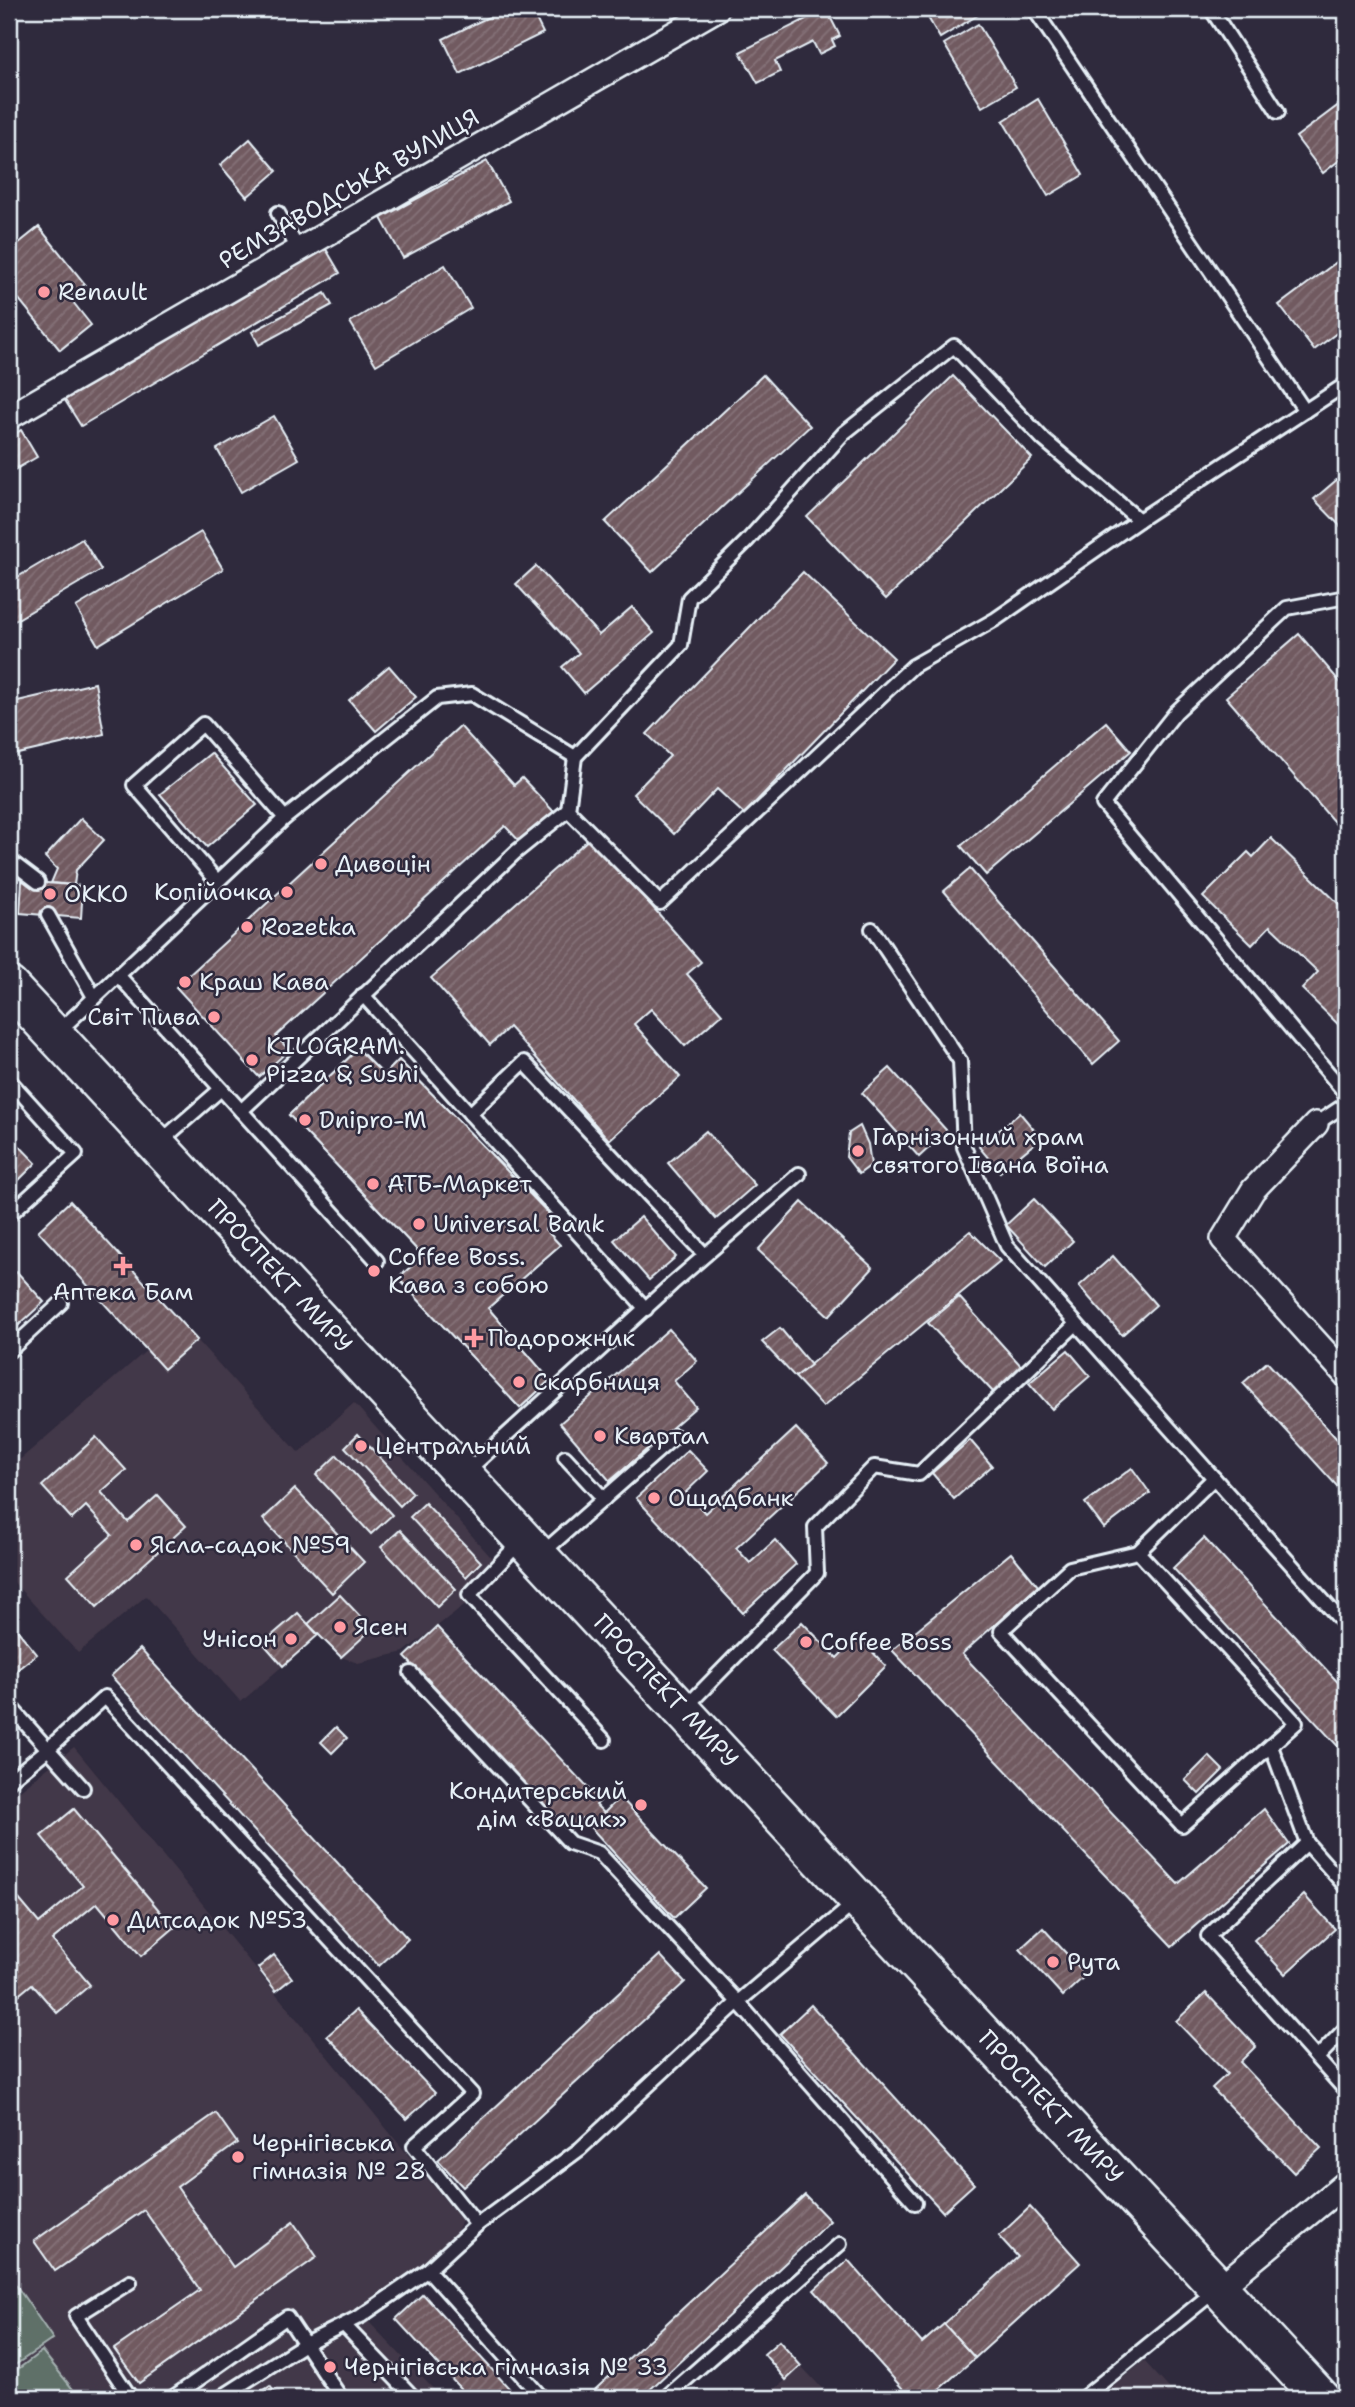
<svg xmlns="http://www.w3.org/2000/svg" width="1355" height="2407" viewBox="0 0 1355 2407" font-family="'Shantell Sans',sans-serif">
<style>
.built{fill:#433848}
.pitch{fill:#5e6f67;stroke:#a3b0b0;stroke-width:2}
.building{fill:url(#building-hatch);stroke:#e8f1f8;stroke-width:2}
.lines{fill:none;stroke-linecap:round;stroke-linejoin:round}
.service-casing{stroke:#e8f1f8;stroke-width:18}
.minor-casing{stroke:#e8f1f8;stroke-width:28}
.primary-casing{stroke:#e8f1f8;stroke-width:42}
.service{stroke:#2f2a3d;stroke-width:12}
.minor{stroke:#2f2a3d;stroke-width:23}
.primary{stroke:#2f2a3d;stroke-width:37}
.poi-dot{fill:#ff9aa2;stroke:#2f2a3d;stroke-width:2.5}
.labels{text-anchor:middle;stroke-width:5;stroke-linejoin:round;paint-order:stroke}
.street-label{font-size:24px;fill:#e8f1f8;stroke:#2f2a3d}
.poi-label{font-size:24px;fill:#e8f1f8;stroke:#2f2a3d;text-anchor:start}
</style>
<defs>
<pattern id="building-hatch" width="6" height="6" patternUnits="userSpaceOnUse" patternTransform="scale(1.75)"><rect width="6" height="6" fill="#715a61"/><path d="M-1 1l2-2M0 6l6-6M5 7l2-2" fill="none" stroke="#857278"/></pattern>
</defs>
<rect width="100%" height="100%" fill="#2f2a3d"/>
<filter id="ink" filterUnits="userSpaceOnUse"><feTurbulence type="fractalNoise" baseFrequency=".0143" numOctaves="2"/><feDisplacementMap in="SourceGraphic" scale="14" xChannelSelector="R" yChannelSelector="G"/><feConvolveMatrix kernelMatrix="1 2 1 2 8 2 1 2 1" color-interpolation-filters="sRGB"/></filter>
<g filter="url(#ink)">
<!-- built -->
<g class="built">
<path d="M197,1340L299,1453L354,1403L505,1573L404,1652L358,1663L341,1657L318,1635L241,1702L146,1596L78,1653L9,1577V1469L147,1350L165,1369Z"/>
<path d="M74,1747L462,2221L443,2257L368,2321L442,2398H9V1799Z"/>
<path d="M1144,2361L1178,2398H1098Z"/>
<path d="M802,2367L831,2398H764Z"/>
</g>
<!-- pitch -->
<g class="pitch">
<path d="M9,2275L53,2339L9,2369Z"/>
<path d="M42,2351L80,2398H9V2376Z"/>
</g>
<!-- building -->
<g class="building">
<path d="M505,9H531L543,33L460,74L443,39Z"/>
<path d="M826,9L840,36L832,40L835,46L819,54L813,42L775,61L780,72L758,83L740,52Z"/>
<path d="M923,9H974L978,15L940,38Z"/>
<path d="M978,24L1016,87L982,107L944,44Z"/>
<path d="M1038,99L1083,175L1048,196L1003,121Z"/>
<path d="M1340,104L1346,112V155L1323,173L1296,137Z"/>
<path d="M250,139L277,171L247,197L220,165Z"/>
<path d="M487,161L509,201L403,258L381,218Z"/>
<path d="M39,227L85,284L69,297L91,325L60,350L9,287V251Z"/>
<path d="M323,244L340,273L81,426L63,397Z"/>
<path d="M1346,255V326L1314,350L1279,305Z"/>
<path d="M445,265L471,308L376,365L350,322Z"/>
<path d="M325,293L332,305L259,345L252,332Z"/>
<path d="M763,375L810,426L652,572L605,522Z"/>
<path d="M953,376L1032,458L886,599L807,517Z"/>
<path d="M274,416L299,459L241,492L217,449Z"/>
<path d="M21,430L37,457L9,473V438Z"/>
<path d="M1346,472V532L1314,499Z"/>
<path d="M201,532L223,569L98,645L76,607Z"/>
<path d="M82,539L101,570L9,624V582Z"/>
<path d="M536,566L599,635L632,607L654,633L584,693L562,667L579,653L516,584Z"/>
<path d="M803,572L894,658L744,814L717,789L674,834L633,794L670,756L647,734Z"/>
<path d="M1299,634L1346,689V836L1226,697Z"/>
<path d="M389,666L416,697L376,731L349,700Z"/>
<path d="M95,683L104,734L18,754L9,762V703Z"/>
<path d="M1106,722L1131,751L986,875L961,846Z"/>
<path d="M460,726L514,785L522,778L556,814L523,845L505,826L276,1036L289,1050L259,1077L176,987Z"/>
<path d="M211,753L257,805L207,847L160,794Z"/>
<path d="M81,818L104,840L76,870L74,885L51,883L57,869L45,857Z"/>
<path d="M591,837L701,962L687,974L722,1014L685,1046L651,1009L634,1024L680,1077L609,1140L509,1027L490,1045L431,978Z"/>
<path d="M1271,838L1346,911V1032L1302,989L1318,972L1270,926L1252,945L1203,897L1248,852L1253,857Z"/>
<path d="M970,869L1119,1041L1093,1064L944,891Z"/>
<path d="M22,881L83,886L81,918L20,913Z"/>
<path d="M358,1049L384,1075L399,1060L555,1220L545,1229L560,1245L488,1308L550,1380L520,1408L398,1278L423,1256L289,1115Z"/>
<path d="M358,1049L384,1075L399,1060L555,1220L545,1229L560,1245L488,1308L550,1380L520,1408L398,1278L423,1256L289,1115Z"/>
<path d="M890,1068L947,1131L919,1157L862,1093Z"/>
<path d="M1020,1113L1041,1138L1000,1172L979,1147Z"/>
<path d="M860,1126L868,1144L871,1165L859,1174L846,1157L849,1133Z"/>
<path d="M706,1131L755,1185L716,1219L668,1163Z"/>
<path d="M9,1135L36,1163L11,1188L9,1186Z"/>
<path d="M1034,1199L1073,1241L1045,1267L1006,1225Z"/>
<path d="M70,1201L197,1340L164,1369L38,1231Z"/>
<path d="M802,1202L873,1268L829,1316L758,1250Z"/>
<path d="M641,1217L676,1257L649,1280L614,1240Z"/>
<path d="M970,1231L1000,1261L823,1407L795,1377Z"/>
<path d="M1113,1256L1156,1305L1122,1335L1079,1286Z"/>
<path d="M17,1272L44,1302L9,1334V1279Z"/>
<path d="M959,1297L1023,1368L994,1393L928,1323Z"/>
<path d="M780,1328L811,1365L795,1377L762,1342Z"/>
<path d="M669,1329L697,1361L674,1381L696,1407L610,1481L560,1423Z"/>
<path d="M1068,1350L1090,1376L1052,1409L1029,1383Z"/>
<path d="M1267,1362L1346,1449V1496L1243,1383Z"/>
<path d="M796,1428L828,1463L736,1548L750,1563L775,1540L796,1564L743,1613L636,1498L688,1450L708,1471L686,1492L705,1513Z"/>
<path d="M358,1434L413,1493L400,1506L345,1447Z"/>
<path d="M96,1437L126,1470L101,1492L128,1522L158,1495L186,1526L97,1607L68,1575L112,1535L86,1506L72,1519L42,1486Z"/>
<path d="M970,1440L992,1466L954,1499L932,1473Z"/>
<path d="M337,1455L392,1515L371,1534L316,1475Z"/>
<path d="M1132,1468L1150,1493L1104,1528L1085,1503Z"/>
<path d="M295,1489L364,1562L332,1593L263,1519Z"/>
<path d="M425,1503L481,1562L466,1577L410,1517Z"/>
<path d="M400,1530L456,1589L437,1607L381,1547Z"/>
<path d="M1204,1538L1346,1691V1755L1173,1568Z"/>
<path d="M1011,1553L1038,1586L962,1654L1178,1884L1264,1809L1289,1844L1172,1946L892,1650Z"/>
<path d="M340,1595L372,1629L341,1657L308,1624Z"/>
<path d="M298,1613L318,1635L283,1666L263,1643Z"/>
<path d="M9,1620L37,1654L9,1676Z"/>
<path d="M802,1622L837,1658L858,1637L886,1666L836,1716L772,1650Z"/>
<path d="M437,1627L600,1801L596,1805L604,1813L620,1797L706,1888L674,1918L582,1818L568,1831L405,1657Z"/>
<path d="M140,1649L408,1939L379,1966L111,1676Z"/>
<path d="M336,1727L347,1738L332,1753L321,1742Z"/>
<path d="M1209,1756L1223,1770L1199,1794L1185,1780Z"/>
<path d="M74,1809L174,1928L141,1956L97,1903L52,1940L90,1985L57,2013L32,1984L9,2003V1973L16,1968L9,1960V1896L13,1892L39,1923L83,1886L41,1836Z"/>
<path d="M1304,1895L1335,1929L1285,1974L1254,1940Z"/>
<path d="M1043,1928L1086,1975L1063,1996L1020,1949Z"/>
<path d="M274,1955L292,1978L276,1991L258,1968Z"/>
<path d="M660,1955L685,1982L463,2187L438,2160Z"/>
<path d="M1206,1993L1256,2046L1240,2062L1321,2148L1294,2173L1212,2088L1227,2074L1176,2021Z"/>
<path d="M811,2005L974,2184L943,2212L780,2034Z"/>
<path d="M356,2010L435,2093L407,2119L327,2036Z"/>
<path d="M216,2113L237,2143L177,2187L233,2267L293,2222L317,2257L139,2383L114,2349L200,2290L144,2210L55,2271L34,2241Z"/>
<path d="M805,2195L830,2221L641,2398H586Z"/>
<path d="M1030,2207L1080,2263L975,2358L944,2324L1018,2257L999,2236Z"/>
<path d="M848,2260L922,2343L944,2324L975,2358L929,2398H911L814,2290Z"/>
<path d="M423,2294L518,2398H469L396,2319Z"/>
<path d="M779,2341L801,2366L786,2380L764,2354Z"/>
<path d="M270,2386L279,2398H252Z"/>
</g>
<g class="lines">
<!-- service casing -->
<g class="service-casing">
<g id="service">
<path d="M1034,9L1305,411"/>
<path d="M1211,9L1278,112"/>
<path d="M278,213L298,249"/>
<path d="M1346,597L1287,608L1176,712L1103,804L1346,1094"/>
<path d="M568,810L575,757L681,645L689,598L746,542L844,433L954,346L1044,440L1139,520"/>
<path d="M285,818L437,698L472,694L575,757"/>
<path d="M9,860L38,882"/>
<path d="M48,915L94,997"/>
<path d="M872,929L960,1061L964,1147L1007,1246L1346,1626"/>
<path d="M118,975L377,1261"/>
<path d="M363,995L646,1309"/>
<path d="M58,1032L285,818L203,724L134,785L217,881"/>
<path d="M9,1080L76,1154L9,1215"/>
<path d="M241,1111L516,852L568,810L660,903L913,666L996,619L1139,520L1346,384"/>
<path d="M470,1114L524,1062L705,1255"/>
<path d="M1316,1124L1346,1104"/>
<path d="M160,1142L221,1089"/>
<path d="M9,1351L61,1303"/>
<path d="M565,1457L604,1499"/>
<path d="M466,1472L672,1284L799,1174"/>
<path d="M521,1541L469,1595L604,1740"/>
<path d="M1138,1552L1296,1723L1182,1825L1001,1631L1070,1568L1138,1552L1214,1478"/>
<path d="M540,1555L675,1436"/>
<path d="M411,1673L570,1843L599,1853L738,2002L915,2203"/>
<path d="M9,1705L48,1749L105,1697L472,2094L414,2146L477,2225"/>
<path d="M684,1709L817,1573L815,1527L874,1467L919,1474L1076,1324"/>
<path d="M1271,1746L1307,1843"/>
<path d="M9,1781L48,1749L83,1788"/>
<path d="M1346,1887L1307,1843L1208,1936L1346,2091"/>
<path d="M1318,2057L1346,2028"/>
<path d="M428,2270L542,2398"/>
<path d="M130,2282L76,2316L131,2398"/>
<path d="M344,2325L414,2398"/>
<path d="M172,2398L287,2317L341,2398"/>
<path d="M220,2398L303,2345L361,2316L428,2270L477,2225L580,2149L738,2002L857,1901"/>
<path d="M665,2398L840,2244"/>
<path d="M1083,2398L1217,2289"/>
</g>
</g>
<!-- minor casing -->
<g class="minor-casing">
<g id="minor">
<path d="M9,417L717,9"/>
<path d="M1316,1124L1253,1190L1223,1239L1346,1375"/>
<path d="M1220,2287L1346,2183"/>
</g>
</g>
<!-- primary casing -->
<g class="primary-casing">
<path id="primary" d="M9,986L1321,2398"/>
</g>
<!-- service -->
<use href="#service" class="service"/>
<!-- minor -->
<use href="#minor" class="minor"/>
<!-- primary -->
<use href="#primary" class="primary"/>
</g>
</g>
<!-- markers -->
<g class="poi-dot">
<circle cx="44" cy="292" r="7"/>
<circle cx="321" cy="864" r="7"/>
<circle cx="287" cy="892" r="7"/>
<circle cx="50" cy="894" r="7"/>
<circle cx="247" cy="927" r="7"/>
<circle cx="185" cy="982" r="7"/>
<circle cx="214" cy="1017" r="7"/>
<circle cx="252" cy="1060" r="7"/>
<circle cx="305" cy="1120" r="7"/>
<circle cx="858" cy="1151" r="7"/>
<circle cx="373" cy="1184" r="7"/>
<circle cx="419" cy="1224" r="7"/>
<path d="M119.5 1255.5h7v7h7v7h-7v7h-7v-7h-7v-7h7z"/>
<circle cx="374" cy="1271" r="7"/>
<path d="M470.5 1327.5h7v7h7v7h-7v7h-7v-7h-7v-7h7z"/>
<circle cx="519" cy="1382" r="7"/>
<circle cx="600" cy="1436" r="7"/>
<circle cx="361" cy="1446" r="7"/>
<circle cx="654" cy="1498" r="7"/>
<circle cx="136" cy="1545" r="7"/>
<circle cx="340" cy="1627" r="7"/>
<circle cx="291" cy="1639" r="7"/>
<circle cx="806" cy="1642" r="7"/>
<circle cx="641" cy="1805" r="7"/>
<circle cx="113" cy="1920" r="7"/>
<circle cx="1053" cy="1962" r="7"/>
<circle cx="238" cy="2157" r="7"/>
<circle cx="330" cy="2367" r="7"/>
</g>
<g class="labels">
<!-- street labels -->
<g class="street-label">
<text transform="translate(349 189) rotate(-30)" y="8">РЕМЗАВОДСЬКА ВУЛИЦЯ</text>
<text transform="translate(280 1276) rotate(47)" y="8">ПРОСПЕКТ МИРУ</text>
<text transform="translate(666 1691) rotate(47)" y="8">ПРОСПЕКТ МИРУ</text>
<text transform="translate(1051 2107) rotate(47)" y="8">ПРОСПЕКТ МИРУ</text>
</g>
<!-- poi labels -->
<g class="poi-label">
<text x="58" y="300">Renault</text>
<text x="335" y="872">Дивоцін</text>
<text x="273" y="900" text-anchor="end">Копійочка</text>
<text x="64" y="902">ОККО</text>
<text x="261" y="935">Rozetka</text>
<text x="199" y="990">Краш Кава</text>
<text x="200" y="1025" text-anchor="end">Світ Пива</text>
<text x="266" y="1054">KILOGRAM.<tspan x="266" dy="28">Pizza &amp; Sushi</tspan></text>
<text x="319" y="1128">Dnipro-M</text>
<text x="872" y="1145">Гарнізонний храм<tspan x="872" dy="28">святого Івана Воїна</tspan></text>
<text x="387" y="1192">АТБ-Маркет</text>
<text x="433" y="1232">Universal Bank</text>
<text x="388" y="1265">Coffee Boss.<tspan x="388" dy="28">Кава з собою</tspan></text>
<text x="123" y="1300" text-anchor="middle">Аптека Бам</text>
<text x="488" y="1346">Подорожник</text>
<text x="533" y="1390">Скарбниця</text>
<text x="614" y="1444">Квартал</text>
<text x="375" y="1454">Центральний</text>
<text x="668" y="1506">Ощадбанк</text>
<text x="150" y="1553">Ясла-садок №59</text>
<text x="354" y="1635">Ясен</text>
<text x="277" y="1647" text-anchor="end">Унісон</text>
<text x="820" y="1650">Coffee Boss</text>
<text x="627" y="1799" text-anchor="end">Кондитерський<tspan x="627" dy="28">дім «Вацак»</tspan></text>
<text x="127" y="1928">Дитсадок №53</text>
<text x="1067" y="1970">Рута</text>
<text x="252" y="2151">Чернігівська<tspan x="252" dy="28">гімназія № 28</tspan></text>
<text x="344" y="2375">Чернігівська гімназія № 33</text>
</g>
</g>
<!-- margin -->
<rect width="1355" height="2407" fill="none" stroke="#2f2a3d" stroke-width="35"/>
<rect x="18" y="18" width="1320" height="2372" fill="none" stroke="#e8f1f8" stroke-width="2.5" filter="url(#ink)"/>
</svg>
